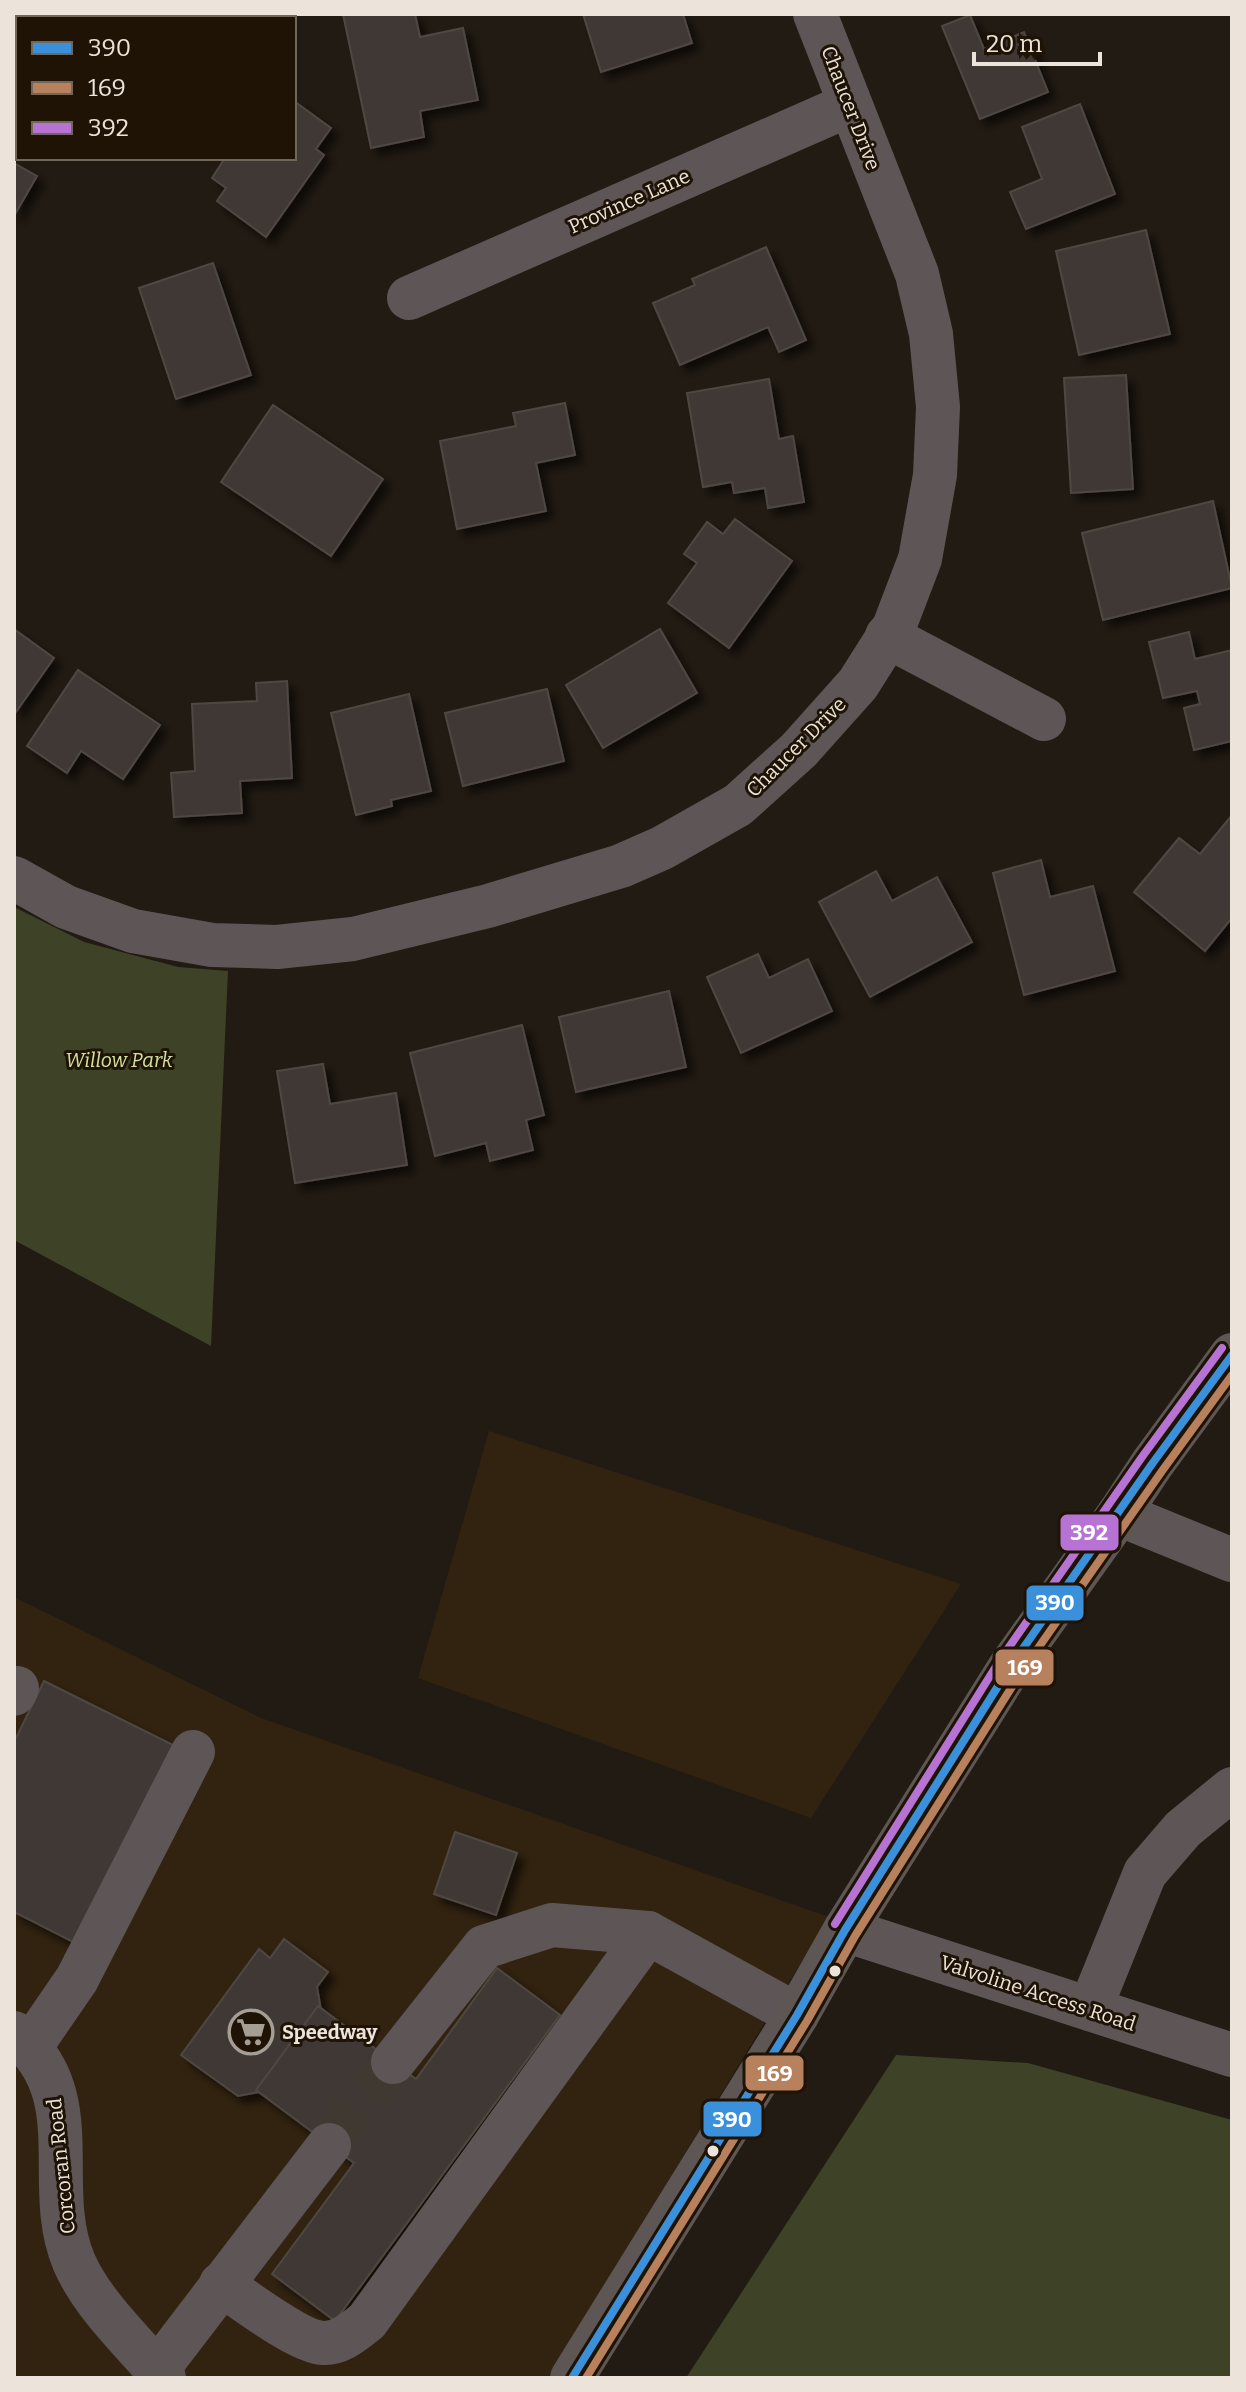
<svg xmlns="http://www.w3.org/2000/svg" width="1246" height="2392" viewBox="0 0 1246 2392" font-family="Bitter,serif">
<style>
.built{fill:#322310}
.green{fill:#3e4327}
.building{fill:#403934;stroke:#4f4742;stroke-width:2;filter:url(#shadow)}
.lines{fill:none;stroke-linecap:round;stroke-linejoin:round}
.minor-tunnel{stroke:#403931;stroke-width:44;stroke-dasharray:44 22;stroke-linecap:butt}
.minor{stroke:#5e5656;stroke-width:44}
.major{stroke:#5e5654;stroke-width:44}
.bus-1-casing{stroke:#1e1305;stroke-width:14}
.bus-2-casing{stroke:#1e1305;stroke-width:14}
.bus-3-casing{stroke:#1e1305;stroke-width:14}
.bus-1{stroke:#3a90db;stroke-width:8}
.bus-2{stroke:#b6815c;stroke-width:8}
.bus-3{stroke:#b673d3;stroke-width:8}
.bus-dot{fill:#ece4da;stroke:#1e1305;stroke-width:3}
.labels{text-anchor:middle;stroke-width:6;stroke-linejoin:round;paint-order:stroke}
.street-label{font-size:20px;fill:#ece4da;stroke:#1e1305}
.park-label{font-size:20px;font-style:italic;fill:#d2e1a0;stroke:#1e1305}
.poi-label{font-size:20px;font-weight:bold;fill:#ece4da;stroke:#1e1305;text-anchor:start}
.line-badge{stroke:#1e1305;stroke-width:3}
.badge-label{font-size:22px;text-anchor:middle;font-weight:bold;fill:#fff}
</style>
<defs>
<filter id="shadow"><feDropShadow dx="7" dy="7" stdDeviation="4" flood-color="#0009"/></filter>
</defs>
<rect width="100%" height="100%" fill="#221b13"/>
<!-- built -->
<g class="built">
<path d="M489,1431L961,1584L811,1818L418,1678Z"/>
<path d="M14,1597L261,1718L829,1917L548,2378H14Z"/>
</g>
<!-- green -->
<g class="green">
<path d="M14,907L84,942L178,967L228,971L211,1346L14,1240Z"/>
<path d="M896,2055L1028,2063L1232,2120V2378H686Z"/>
</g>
<!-- building -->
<g class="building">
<path d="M76,14H143L141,18H84Z"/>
<path d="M343,14H415L420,37L463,28L478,100L420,111L424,137L371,148Z"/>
<path d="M583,14H683L692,43L601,72Z"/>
<path d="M970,15L984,49L1024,32L1048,92L980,119L942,26Z"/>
<path d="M18,55V139L14,137V62Z"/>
<path d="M294,101L331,128L316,149L324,155L266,237L217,201L226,188L212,178L225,158H294Z"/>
<path d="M1080,104L1115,194L1026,229L1010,192L1042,179L1022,127Z"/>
<path d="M14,163L37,176L14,216Z"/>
<path d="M1146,230L1170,334L1079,355L1056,251Z"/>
<path d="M766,247L806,340L779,352L768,327L680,365L653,303L695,285L692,279Z"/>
<path d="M213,263L251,375L176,399L139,288Z"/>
<path d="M1126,375L1133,489L1071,493L1064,378Z"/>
<path d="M769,379L779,439L793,436L804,502L768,508L765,488L734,493L732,482L703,487L687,393Z"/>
<path d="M565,403L575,455L536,463L546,511L457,529L440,441L516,426L513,413Z"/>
<path d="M273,405L383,479L331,556L221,482Z"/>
<path d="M1213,501L1232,588L1103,620L1082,533Z"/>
<path d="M735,519L792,561L729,648L668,603L697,563L684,554L707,522L723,534Z"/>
<path d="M14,629L54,658L16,712L14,710Z"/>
<path d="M660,629L697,693L603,748L566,685Z"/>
<path d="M1189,632L1195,659L1232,650V741L1194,750L1184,708L1200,704L1197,691L1163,698L1149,642Z"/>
<path d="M78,670L160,725L123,779L81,751L67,773L27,746Z"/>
<path d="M287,681L292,778L240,781L242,813L174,817L171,773L195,771L192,704L257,701L256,683Z"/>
<path d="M547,689L564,761L463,786L445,713Z"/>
<path d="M409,694L431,791L391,800L392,806L356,815L331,713Z"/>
<path d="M1232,815V918L1205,951L1134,892L1179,838L1200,854Z"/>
<path d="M1041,860L1050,897L1093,886L1115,971L1024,995L993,873Z"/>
<path d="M876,871L892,901L937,877L972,942L870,997L819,902Z"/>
<path d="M758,954L769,978L808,959L832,1011L741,1053L707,977Z"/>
<path d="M669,991L686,1067L576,1092L559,1017Z"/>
<path d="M522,1025L544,1115L526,1120L533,1150L490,1161L486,1143L435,1156L410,1053Z"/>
<path d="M323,1064L330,1104L396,1093L407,1165L295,1183L277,1071Z"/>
<path d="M44,1681L179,1748L81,1946L14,1912V1742Z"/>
<path d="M455,1832L517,1853L496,1915L434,1894Z"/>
<path d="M284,1939L328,1972L317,1987L321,2010L259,2092L238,2096L181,2055L259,1949L270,1958Z"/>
<path d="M497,1968L560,2015L335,2321L272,2274L354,2163L256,2090L318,2006L416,2079Z"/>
</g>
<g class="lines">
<!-- minor-tunnel -->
<path class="minor-tunnel" d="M329,2145L393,2062"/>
<!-- minor -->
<g class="minor">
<path d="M409,298L849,105"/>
<path d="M887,636L1044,719"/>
<path d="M14,878L66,907L133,931L212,945L277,947L353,939L488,906L621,866L662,848L738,805L799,750L858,684L894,627L920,559L935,475L938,407L931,334L917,274L815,14"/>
<path d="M1119,1514L1232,1560"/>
<path d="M14,1694L17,1688"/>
<path d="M845,1930L1232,2055"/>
<path d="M1090,2009L1145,1873L1183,1829L1232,1789"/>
<path d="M14,2033C91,2095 41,2184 74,2262C92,2304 134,2343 164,2378"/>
<path d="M31,2046L77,1979L193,1752"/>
<path d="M393,2062L484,1947L552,1925L648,1933L797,2015"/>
<path d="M221,2284C243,2299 299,2342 323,2343C340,2344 354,2331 367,2321L648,1933"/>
<path d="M157,2370L329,2145"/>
</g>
<!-- major -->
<path class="major" d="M572,2378L797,2015L845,1930L1010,1667L1119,1514L1152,1464L1232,1355"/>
<!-- bus-1 casing -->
<g class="bus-1-casing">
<path id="bus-1" d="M572,2378L797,2015L845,1930L1010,1667L1152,1464L1232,1355"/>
</g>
<!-- bus-2 casing -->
<g class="bus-2-casing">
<path id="bus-2" d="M586,2378L807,2021L855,1936L1020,1674L1162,1471L1232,1375"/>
</g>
<!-- bus-3 casing -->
<g class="bus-3-casing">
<path id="bus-3" d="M835,1924L1000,1660L1142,1457L1222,1348"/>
</g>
<!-- bus-1 -->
<use href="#bus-1" class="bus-1"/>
<!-- bus-2 -->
<use href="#bus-2" class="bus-2"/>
<!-- bus-3 -->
<use href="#bus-3" class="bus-3"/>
</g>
<!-- icons -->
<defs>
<g id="supermarket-ring" transform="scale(2.3)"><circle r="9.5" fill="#1e1305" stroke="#a59e94" stroke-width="1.5"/><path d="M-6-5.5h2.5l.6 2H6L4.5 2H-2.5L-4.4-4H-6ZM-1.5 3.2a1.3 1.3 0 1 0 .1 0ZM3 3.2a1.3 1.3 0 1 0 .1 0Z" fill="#a59e94"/></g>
</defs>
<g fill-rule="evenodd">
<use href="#supermarket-ring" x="251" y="2032"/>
</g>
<!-- markers -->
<g class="bus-dot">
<circle cx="835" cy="1971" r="7"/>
<circle cx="713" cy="2151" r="7"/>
</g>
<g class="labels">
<!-- street labels -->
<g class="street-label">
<text transform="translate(851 108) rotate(69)" y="7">Chaucer Drive</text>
<text transform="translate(629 201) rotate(-24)" y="7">Province Lane</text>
<text transform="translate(796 747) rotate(-45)" y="7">Chaucer Drive</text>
<text transform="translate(1038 1993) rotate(18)" y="7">Valvoline Access Road</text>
<text transform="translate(61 2166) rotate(-96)" y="7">Corcoran Road</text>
</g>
<!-- park labels -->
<g class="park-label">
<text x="119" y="1067">Willow Park</text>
</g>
<!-- poi labels -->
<g class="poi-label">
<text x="282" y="2039">Speedway</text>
</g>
</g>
<g class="line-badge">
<rect x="1059" y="1513" width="61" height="39" rx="8" fill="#b673d3"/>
<rect x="1025" y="1584" width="60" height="38" rx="8" fill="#3a90db"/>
<rect x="994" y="1648" width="61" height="39" rx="8" fill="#b6815c"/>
<rect x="744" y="2054" width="61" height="38" rx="8" fill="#b6815c"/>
<rect x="702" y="2100" width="61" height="38" rx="8" fill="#3a90db"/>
</g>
<g class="badge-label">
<text x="1089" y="1540">392</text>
<text x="1055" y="1610">390</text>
<text x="1025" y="1675">169</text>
<text x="775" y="2081">169</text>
<text x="732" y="2127">390</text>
</g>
<!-- border -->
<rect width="1246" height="2392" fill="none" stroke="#ece4da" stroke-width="32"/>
<!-- legend -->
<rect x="16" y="16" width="280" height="144" fill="#1e1305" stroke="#70675a" stroke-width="2"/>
<rect x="32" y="42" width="40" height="12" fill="#3a90db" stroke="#70675a" stroke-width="2"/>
<text x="88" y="56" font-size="24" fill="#ece4da">390</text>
<rect x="32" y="82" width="40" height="12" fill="#b6815c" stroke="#70675a" stroke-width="2"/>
<text x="88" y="96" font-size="24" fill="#ece4da">169</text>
<rect x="32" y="122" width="40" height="12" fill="#b673d3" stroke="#70675a" stroke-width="2"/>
<text x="88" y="136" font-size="24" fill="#ece4da">392</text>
<!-- scale -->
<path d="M974 52v12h126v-12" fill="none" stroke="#ece4da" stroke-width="4"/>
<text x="986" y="52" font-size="24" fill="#ece4da" stroke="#1e1305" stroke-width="6" paint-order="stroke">20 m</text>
</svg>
